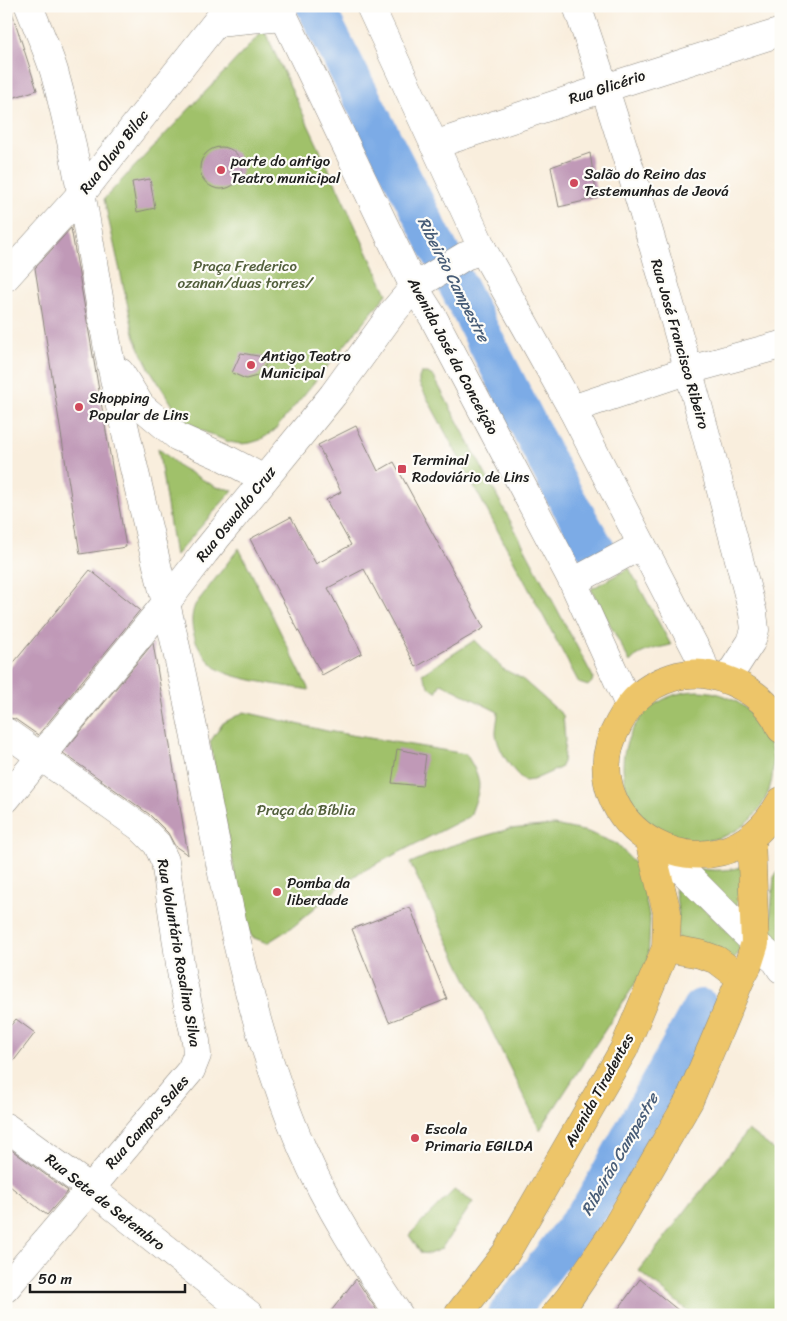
<svg xmlns="http://www.w3.org/2000/svg" width="787" height="1321" viewBox="0 0 787 1321" font-family="Sriracha,sans-serif">
<style>
.green{fill:#a0c16a;stroke:#5e6e43}
.lines{fill:none;stroke-linecap:round;stroke-linejoin:round}
.river{stroke:#7cabe6;stroke-width:38}
.building{fill:#c099b7}
.minor-casing{stroke:#8a857c;stroke-width:29}
.major-casing{stroke:#8a857c;stroke-width:29}
.minor{stroke:#fff;stroke-width:28}
.major{stroke:#edc569;stroke-width:28}
.poi-dot{fill:#d1495b;stroke:#fdfcf7;stroke-width:2}
.labels{text-anchor:middle;stroke-width:4.5;stroke-linejoin:round;paint-order:stroke}
.street-label{font-size:15px;fill:#1c1c1c;stroke:#fdfcf7}
.poi-label{font-size:15px;fill:#1c1c1c;stroke:#fdfcf7;text-anchor:start}
.park-label{font-size:15px;fill:#515e3b;stroke:#fdfcf7}
.water-label{font-size:16px;font-style:italic;fill:#475c77;stroke:#fdfcf7}
</style>
<rect width="100%" height="100%" fill="#fdfcf7"/>
<filter id="ink" filterUnits="userSpaceOnUse"><feTurbulence type="fractalNoise" baseFrequency=".02" numOctaves="2"/><feDisplacementMap in="SourceGraphic" scale="10" xChannelSelector="R" yChannelSelector="G"/><feConvolveMatrix kernelMatrix="1 2 1 2 8 2 1 2 1" color-interpolation-filters="sRGB"/></filter>
<filter id="wash" filterUnits="userSpaceOnUse"><feTurbulence type="fractalNoise" baseFrequency=".0096" numOctaves="4" result="noise"/><feDisplacementMap in="SourceGraphic" scale="20" xChannelSelector="R" yChannelSelector="G"/><feGaussianBlur stdDeviation="1.12" result="paint"/><feColorMatrix in="noise" values="0 0 0 0 0 0 0 0 0 0 0 0 0 0 0 0 0 1.4 0 .05"/><feComposite in="paint" operator="in"/></filter>
<g filter="url(#wash)">
<rect width="100%" height="100%" fill="#f9eedd"/>
<!-- green -->
<g class="green">
<path d="M264,30L387,294L274,431L260,440L250,443L241,444L229,442L200,430L180,417L149,368L135,338L104,199Z"/>
<path d="M421,373H428L434,377L593,677L592,682L588,686L579,683L419,383V378Z"/>
<path d="M158,448L180,467L216,487L233,490L175,556Z"/>
<path d="M239,548L309,690C288,686 235,680 218,669C208,662 197,647 194,635C191,625 191,615 195,605Z"/>
<path d="M629,568L671,645C658,648 638,651 630,662L591,589Z"/>
<path d="M475,640L503,669L521,678L563,715L565,740L563,762L560,768L533,780L525,781C513,773 496,747 496,732C496,726 498,719 498,712L441,683L436,692C428,688 426,681 422,674Z"/>
<circle cx="698" cy="766" r="75"/>
<path d="M244,712L327,731L466,754C484,783 481,786 470,816L359,873L339,887L294,926L267,943L252,937L244,922L210,742L223,723Z"/>
<path d="M554,825L588,832L617,844L635,864L642,881L650,920L648,964L540,1130L410,863L450,846L509,829Z"/>
<path d="M686,866C706,871 725,872 745,866L736,910Z"/>
<path d="M781,867V956L768,943L774,877Z"/>
<path d="M674,883L739,940L743,948L732,961L677,941L678,911Z"/>
<path d="M748,1130L781,1155V1315H693L639,1271Z"/>
<path d="M454,1190L473,1202L441,1249L429,1254L421,1253L409,1235Z"/>
</g>
<g class="lines">
<!-- river -->
<g class="river">
<path d="M315,6L562,491L597,551"/>
<path d="M507,1315L593,1204L701,1008"/>
</g>
</g>
<g id="blocks">
<!-- building -->
<g class="building">
<path d="M6,6H10L37,90L6,100Z"/>
<circle cx="221" cy="168" r="21"/>
<path d="M590,153L597,198L559,207L551,167Z"/>
<path d="M150,179L155,208L137,212L132,182Z"/>
<path d="M71,228L126,547L80,554L35,268Z"/>
<path d="M241,353L269,358L264,368L257,376L246,379L232,373Z"/>
<path d="M356,426L378,471L394,462L484,628L416,667L364,569L328,588L362,653L322,675L250,539L291,517L316,564L351,545L326,500L341,492L318,445Z"/>
<path d="M90,570L140,610L38,735L15,719L6,717V672Z"/>
<path d="M153,643L188,855L175,846L168,833L149,814L63,753Z"/>
<path d="M397,749L426,755L422,786L392,783Z"/>
<path d="M410,907L447,999L389,1022L352,929Z"/>
<path d="M16,1019L35,1033L6,1071V1031Z"/>
<path d="M6,1146L68,1191L47,1215L6,1183Z"/>
<path d="M356,1279L380,1315H328Z"/>
<path d="M640,1279L684,1315H614Z"/>
</g>
</g>
</g>
<g filter="url(#ink)">
<use href="#blocks" fill-opacity="0" stroke="#8a857c" stroke-width="1"/>
<g class="lines">
<!-- minor casing -->
<g class="minor-casing">
<g id="minor">
<path d="M29,6C37,27 47,49 54,71C80,164 91,259 109,354C131,467 162,577 185,689C218,844 239,1002 302,1148C328,1208 363,1262 399,1315"/>
<path d="M279,6L414,287L433,317L573,582L629,705"/>
<path d="M370,6L483,250L572,409L702,661L706,674"/>
<path d="M577,6C646,205 700,409 753,613L755,630L751,642L727,679"/>
<path d="M217,22L284,16"/>
<path d="M434,145L605,88L781,32"/>
<path d="M6,277L82,193L229,6"/>
<path d="M120,372L141,406L178,437L223,457L264,479"/>
<path d="M572,409L689,370L781,345"/>
<path d="M573,582L642,545"/>
<path d="M6,732L140,827L157,844L165,861L182,978L196,1041L197,1055L191,1070L6,1288"/>
<path d="M6,799L166,603L205,552L333,395L393,312L414,287L465,256L483,250"/>
<path d="M658,846L755,943L776,961L781,969"/>
<path d="M6,1127L90,1188L250,1315"/>
</g>
</g>
<!-- major casing -->
<g class="major-casing">
<g id="major">
<path d="M781,729C770,699 739,681 709,675C686,670 656,680 639,696C630,704 625,712 619,723C562,823 716,917 781,801"/>
<path d="M666,948L700,954L717,960L741,978"/>
<path d="M458,1315L506,1253L624,1049L666,948L667,912L649,841"/>
<path d="M555,1315L569,1298L611,1236L689,1101L741,978L748,965L755,943L751,837"/>
</g>
</g>
<!-- minor -->
<use href="#minor" class="minor"/>
<!-- major -->
<use href="#major" class="major"/>
</g>
</g>
<!-- markers -->
<g class="poi-dot">
<circle cx="221" cy="170" r="5"/>
<circle cx="574" cy="183" r="5"/>
<circle cx="251" cy="365" r="5"/>
<circle cx="79" cy="407" r="5"/>
<rect x="397" y="464" width="10" height="10" rx="2.5"/>
<circle cx="277" cy="892" r="5"/>
<circle cx="415" cy="1138" r="5"/>
</g>
<g class="labels">
<!-- street labels -->
<g class="street-label">
<text transform="translate(607 87) rotate(-18)" y="5">Rua Glicério</text>
<text transform="translate(114 152) rotate(-52)" y="5">Rua Olavo Bilac</text>
<text transform="translate(680 344) rotate(74)" y="5">Rua José Francisco Ribeiro</text>
<text transform="translate(453 356) rotate(62)" y="5">Avenida José da Conceição</text>
<text transform="translate(236 514) rotate(-51)" y="5">Rua Oswaldo Cruz</text>
<text transform="translate(179 953) rotate(80)" y="5">Rua Voluntário Rosalino Silva</text>
<text transform="translate(599 1090) rotate(-61)" y="5">Avenida Tiradentes</text>
<text transform="translate(147 1122) rotate(-49)" y="5">Rua Campos Sales</text>
<text transform="translate(105 1202) rotate(38)" y="5">Rua Sete de Setembro</text>
</g>
<!-- poi labels -->
<g class="poi-label">
<text x="231" y="166">parte do antigo<tspan x="231" dy="17">Teatro municipal</tspan></text>
<text x="584" y="179">Salão do Reino das<tspan x="584" dy="17">Testemunhas de Jeová</tspan></text>
<text x="261" y="361">Antigo Teatro<tspan x="261" dy="17">Municipal</tspan></text>
<text x="89" y="403">Shopping<tspan x="89" dy="17">Popular de Lins</tspan></text>
<text x="412" y="465">Terminal<tspan x="412" dy="17">Rodoviário de Lins</tspan></text>
<text x="287" y="888">Pomba da<tspan x="287" dy="17">liberdade</tspan></text>
<text x="425" y="1134">Escola<tspan x="425" dy="17">Primaria EGILDA</tspan></text>
</g>
<!-- park labels -->
<g class="park-label">
<text x="245" y="271">Praça Frederico<tspan x="245" dy="17">ozanan/duas torres/</tspan></text>
<text x="306" y="815">Praça da Bíblia</text>
</g>
<!-- water labels -->
<g class="water-label">
<text transform="translate(454 279) rotate(63)" y="6">Ribeirão Campestre</text>
<text transform="translate(619 1154) rotate(-60)" y="6">Ribeirão Campestre</text>
</g>
</g>
<!-- margin -->
<rect width="787" height="1321" fill="none" stroke="#fdfcf7" stroke-width="25"/>
<!-- scale -->
<path d="M30 1284v8h155v-8" fill="none" stroke="#1c1c1c" stroke-width="2.5"/>
<text x="38" y="1284" font-size="15" fill="#1c1c1c" stroke="#fdfcf7" stroke-width="4" paint-order="stroke">50 m</text>
</svg>
